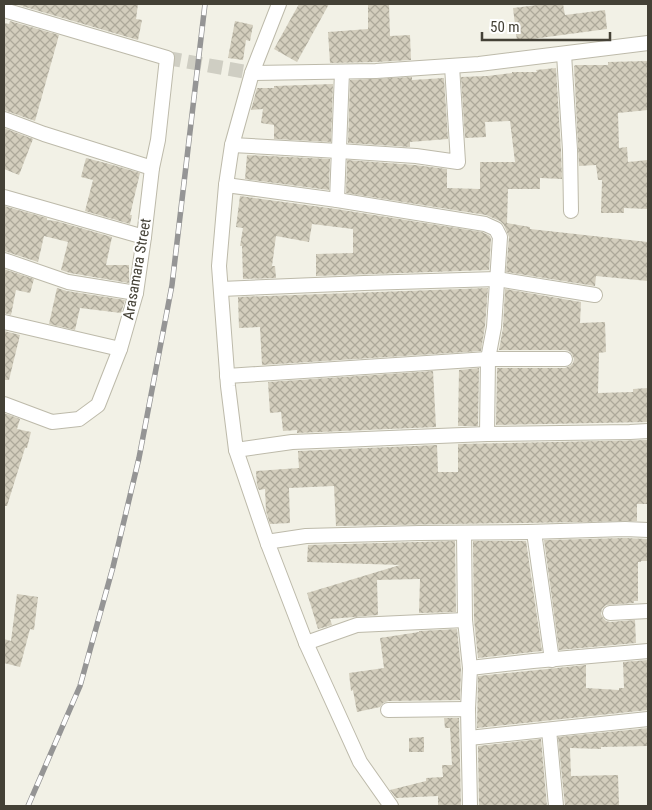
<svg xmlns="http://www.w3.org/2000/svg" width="652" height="810" viewBox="0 0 652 810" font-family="'Roboto Condensed',sans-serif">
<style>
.building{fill:url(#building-cross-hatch)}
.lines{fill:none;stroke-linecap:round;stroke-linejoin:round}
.minor-tunnel{stroke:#cfcec3;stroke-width:14;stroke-dasharray:14 7;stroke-linecap:butt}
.minor-casing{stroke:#bdbaaa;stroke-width:16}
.minor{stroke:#fff;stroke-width:14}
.rail-casing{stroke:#959595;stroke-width:5.5}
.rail{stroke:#fff;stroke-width:4;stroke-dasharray:11;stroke-linecap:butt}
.labels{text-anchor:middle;stroke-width:4;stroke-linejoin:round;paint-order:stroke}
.street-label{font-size:15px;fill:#444136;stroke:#fff}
</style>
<defs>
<pattern id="building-cross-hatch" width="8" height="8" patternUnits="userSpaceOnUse" patternTransform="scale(1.25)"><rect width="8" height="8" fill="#d3cebd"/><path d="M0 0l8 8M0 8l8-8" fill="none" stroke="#ada99a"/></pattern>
</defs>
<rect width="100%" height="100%" fill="#f2f1e6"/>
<!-- building -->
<g class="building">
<path d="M15,4H138L136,19L142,20L138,40Z"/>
<path d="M299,4H329L297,62L274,49Z"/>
<path d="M368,4H389L390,36L410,35L411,60L376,62L330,63L328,32L368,29Z"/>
<path d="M546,4H563L565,15L605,10L607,29L517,41L513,8Z"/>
<path d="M10,21L59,35L35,121L4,110V23L9,24Z"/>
<path d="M235,21L253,25L250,41L246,40L243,60L228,58Z"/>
<path d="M648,61V110L618,113L619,148L627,147L628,162L648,160V209L624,208V213H601L602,180H598L596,165L579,166L574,66L576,65H608V62Z"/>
<path d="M556,68L561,150L562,179L540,178V189H508L507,223L530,227V229L648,242V281L596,276L595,286L506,272L509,237L504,225L500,221L486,215L346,193L347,160L415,165L447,169V188L480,189V162H515L510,121L485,122L486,137L465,138L461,77L487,76L512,73V72H537L536,70Z"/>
<path d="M412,77V80L444,78L448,139L410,142V147L348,143L350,80Z"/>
<path d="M333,84L331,142L274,139V125L261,123L263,109L251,110L257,88H274V86Z"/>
<path d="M4,128L33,139L19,175L4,169Z"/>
<path d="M247,155L330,159L329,190L245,179Z"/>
<path d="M86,158L113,165L140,173L130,215H132L130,224L85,211L93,180L81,177Z"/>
<path d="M240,196L336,209L482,232L490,236L491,239L489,270L316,276V254L353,253V229L312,224L309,242L276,236L272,266H275L276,278L243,279L242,246H240L243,228L236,227Z"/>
<path d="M4,206L47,218V220L56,221L112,237L106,265H129V283L70,273L61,270L68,242L44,236L38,262L4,251Z"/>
<path d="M4,269L34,279L30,293L16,290L11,315L4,313Z"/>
<path d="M57,288L67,291L125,300L121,313L80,308L75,330L49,324Z"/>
<path d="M488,288L485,326L481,351L262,365L260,327L239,328L238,297Z"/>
<path d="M505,289L581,302L580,323L605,322L606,352L599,353L598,393L633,392V389L648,388V422L496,425L497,368H565L570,366L573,363L574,359L572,354L569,351L565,350H499L503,328Z"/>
<path d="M4,331L20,335L9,380H4Z"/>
<path d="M479,368L478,426H458L459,370Z"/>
<path d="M433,371L436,427L297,433V430L283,431L281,412L270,413L268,382Z"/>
<path d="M4,413L20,419L17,429L31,432L27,448H25L7,506H4Z"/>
<path d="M648,440V504H637V521L336,526L334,486L289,488L290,523L270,524L266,511L265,489L259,490L257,485L256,471L299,468L298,451L437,445L438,472H458V444Z"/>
<path d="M625,538L648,539V561H641V562H638V601H634V603L606,605L602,609L601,614L603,618L606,621L610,622L635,620L636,643L559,650L544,540Z"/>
<path d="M455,541L456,612L419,613L420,579L377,580L378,615L330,619L332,625L318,629L307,593L400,565L307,562L308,545Z"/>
<path d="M473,541H526L542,651L478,658L474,620Z"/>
<path d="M17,594L38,597L34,630L30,629L20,667L4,663V639L11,641Z"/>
<path d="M457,629L461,668L460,700L388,701L383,703L380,707L357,712L353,690L351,691L349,673L384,668L380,638L419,632V631Z"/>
<path d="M648,660V710L477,728L478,676L586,665V688L619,690V688H624L623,662Z"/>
<path d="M444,718H459L461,806H438V796L396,798L390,790L426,781V778L443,777L442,765H452L450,728H445Z"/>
<path d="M648,728V746L601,747V749L570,748L571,776L618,775L619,806H565L558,737Z"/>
<path d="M424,737V752H409V738Z"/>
<path d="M541,739L547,806H479L478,746Z"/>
</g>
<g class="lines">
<!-- minor-tunnel -->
<path class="minor-tunnel" d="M167,58L252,73"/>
<!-- minor casing -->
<g class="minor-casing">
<g id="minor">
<path d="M279,4L252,73L376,71L479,64L648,43"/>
<path d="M4,10L167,58L158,140L152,168L144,237L136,293L120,349L98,405L79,419L52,422L4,404"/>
<path d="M564,54L570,150L571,211"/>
<path d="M252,73L232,145L226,185L219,266L228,386L236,450L292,442L487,434L630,432L648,431"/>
<path d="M4,119L44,134L152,168"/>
<path d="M232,145L339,151L416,156L458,162L452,66"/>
<path d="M226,185L337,200L485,224L496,229L500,237L494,327L488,359L487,434"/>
<path d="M4,197L144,237"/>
<path d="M337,200L342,72"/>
<path d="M4,260L68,282L136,293"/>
<path d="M221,289L364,283L497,279L595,295"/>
<path d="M4,322L120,349"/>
<path d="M227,376L488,359H565"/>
<path d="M236,450L268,544L306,643L360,762L391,806"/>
<path d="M534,532L552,660"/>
<path d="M464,533L465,620L470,668L468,709"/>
<path d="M268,544L273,541L306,536L419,533L528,532L625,529L648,530"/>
<path d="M610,613L648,611"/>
<path d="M306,643L357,625L465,620"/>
<path d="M470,668L533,661L648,651"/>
<path d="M388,710L468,709L470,806"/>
<path d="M549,730L556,806"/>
<path d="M469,738L648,719"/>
</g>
</g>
<!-- minor -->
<use href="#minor" class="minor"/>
<!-- rail casing -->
<g class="rail-casing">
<path id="rail" d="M28,806L80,686L113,567L139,458L172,285L205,4"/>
</g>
<!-- rail -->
<use href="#rail" class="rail"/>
</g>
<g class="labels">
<!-- street labels -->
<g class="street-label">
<text transform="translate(137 269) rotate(-80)" y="5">Arasamara Street</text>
</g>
</g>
<!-- border -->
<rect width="652" height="810" fill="none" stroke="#444136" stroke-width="10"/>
<!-- scale -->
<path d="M482 32v8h128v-8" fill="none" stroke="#444136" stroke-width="2.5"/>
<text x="490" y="32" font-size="15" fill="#444136" stroke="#ffffff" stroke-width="4" paint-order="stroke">50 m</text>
</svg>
